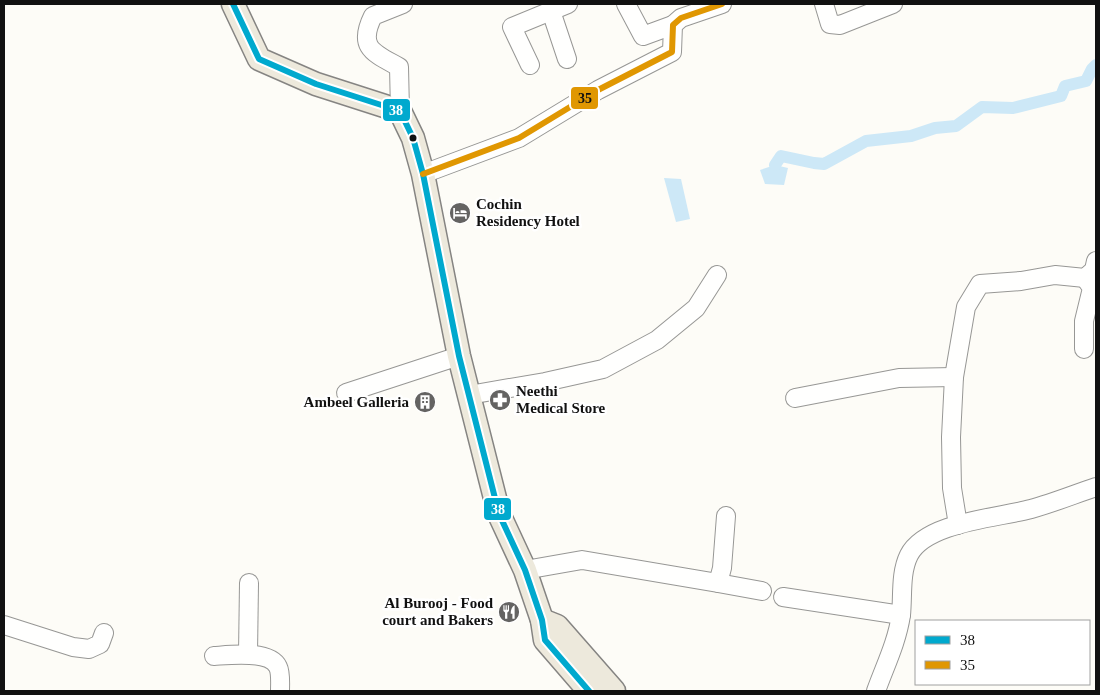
<svg xmlns="http://www.w3.org/2000/svg" width="1100" height="695" viewBox="0 0 1100 695" font-family="Georgia,serif">
<style>
.water{fill:#cde8f7}
.lines{fill:none;stroke-linecap:round;stroke-linejoin:round}
.canal{stroke:#cde8f7;stroke-width:12}
.minor-casing{stroke:#979795;stroke-width:20}
.major-casing{stroke:#858482;stroke-width:25}
.minor{stroke:#fffffe;stroke-width:18}
.major{stroke:#ede9dc;stroke-width:22}
.bus-1-casing{stroke:#fff;stroke-width:10}
.bus-2-casing{stroke:#fff;stroke-width:10}
.bus-1{stroke:#00a9ce;stroke-width:6}
.bus-2{stroke:#e09702;stroke-width:6}
.bus-dot{fill:#111;stroke:#fff;stroke-width:2}
.labels{text-anchor:middle;stroke-width:5;stroke-linejoin:round;paint-order:stroke}
.poi-label{font-size:15px;font-weight:bold;fill:#111;stroke:#fff;text-anchor:start}
.line-badge{stroke:#fff;stroke-width:2}
.badge-label{font-size:14px;text-anchor:middle;font-weight:bold;fill:#fff}
.pale-badge-label{font-size:14px;text-anchor:middle;font-weight:bold;fill:#111}
</style>
<rect width="100%" height="100%" fill="#fdfcf7"/>
<!-- water -->
<g class="water">
<path d="M775,165L788,168L784,185L765,184L760,170Z"/>
<path d="M664,178L681,179L690,219L676,222Z"/>
</g>
<g class="lines">
<!-- canal -->
<path class="canal" d="M775,165L781,156L814,163L824,164L866,141L911,136L935,128L956,126L982,107L1013,108L1061,96L1065,86L1086,81L1092,69L1096,65"/>
<!-- minor casing -->
<g class="minor-casing">
<g id="minor">
<path d="M626,4L643,36L673,25"/>
<path d="M824,4L830,24L840,25L893,4"/>
<path d="M551,11L567,59"/>
<path d="M530,65L512,27L568,4"/>
<path d="M400,111L399,67C374,53 357,48 373,16L403,4"/>
<path d="M423,174L519,138L598,90L672,52L673,25L681,18L722,4"/>
<path d="M1084,349V321L1092,288L1085,278"/>
<path d="M346,393L459,356"/>
<path d="M469,395L545,382L603,369L657,340L696,308L717,275"/>
<path d="M795,398L899,378L954,377"/>
<path d="M958,525L952,488L951,437L954,377L966,307L980,284L1021,281L1055,275L1085,278L1094,270L1096,261"/>
<path d="M525,570L582,560L718,583L722,568L726,516"/>
<path d="M718,583L762,591"/>
<path d="M783,597L901,615"/>
<path d="M4,625L73,647L89,649L100,644L104,633"/>
<path d="M248,654L249,583"/>
<path d="M214,656C230,655 270,650 278,667C281,673 280,684 280,691"/>
<path d="M876,691C885,666 897,642 901,615C903,596 900,573 909,555C926,522 998,518 1031,509C1053,503 1075,494 1096,487"/>
</g>
</g>
<!-- major casing -->
<g class="major-casing">
<g id="major">
<path d="M233,4L259,59L316,84L400,111L413,138L423,174L459,356L499,514L525,570L542,620L545,640L589,691"/>
<path d="M542,620L557,626L614,691"/>
</g>
</g>
<!-- minor -->
<use href="#minor" class="minor"/>
<!-- major -->
<use href="#major" class="major"/>
<!-- bus-1 casing -->
<g class="bus-1-casing">
<path id="bus-1" d="M233,4L259,59L316,84L400,111L413,138L423,174L459,356L499,514L525,570L542,620L545,640L589,691"/>
</g>
<!-- bus-2 casing -->
<g class="bus-2-casing">
<path id="bus-2" d="M423,174L519,138L598,90L672,52L673,25L681,18L722,4"/>
</g>
<!-- bus-1 -->
<use href="#bus-1" class="bus-1"/>
<!-- bus-2 -->
<use href="#bus-2" class="bus-2"/>
</g>
<!-- icons -->
<defs>
<g id="hotel-disc" transform="scale(1.125)"><circle r="9.5" fill="#646362" stroke="#fff"/><path d="M-6-4.5h1.5V1H6V5H4.5V3h-9V5H-6ZM-4 0a1.8 1.8 0 1 1 3.6 0ZM.5 0V-2.5h3Q6-2.5 6 0Z" fill="#fff"/></g>
<g id="pharmacy-disc" transform="scale(1.125)"><circle r="9.5" fill="#646362" stroke="#fff"/><path d="M-2-6h4v4h4v4h-4v4h-4v-4h-4v-4h4Z" fill="#fff"/></g>
<g id="building-disc" transform="scale(1.125)"><circle r="9.5" fill="#646362" stroke="#fff"/><path d="M-4-6H4V6H1V3H-1V6H-4ZM-2.5-4.3h1.7v1.8h-1.7ZM.8-4.3h1.7v1.8H.8ZM-2.5-1h1.7V.8h-1.7ZM.8-1h1.7V.8H.8Z" fill="#fff"/></g>
<g id="restaurant-disc" transform="scale(1.125)"><circle r="9.5" fill="#646362" stroke="#fff"/><path d="M-5-6h1v4h1v-4h1v4h1v-4h1v5L-1.5 .5V6h-2V.5L-5-1ZM5-6V6H3V1.5H1.5Q1.5-4 5-6Z" fill="#fff"/></g>
</defs>
<g fill-rule="evenodd">
<use href="#hotel-disc" x="460" y="213"/>
<use href="#pharmacy-disc" x="500" y="400"/>
<use href="#building-disc" x="425" y="402"/>
<use href="#restaurant-disc" x="509" y="612"/>
</g>
<!-- markers -->
<circle class="bus-dot" cx="413" cy="138" r="4.5"/>
<g class="labels">
<!-- poi labels -->
<g class="poi-label">
<text x="476" y="209">Cochin<tspan x="476" dy="17">Residency Hotel</tspan></text>
<text x="516" y="396">Neethi<tspan x="516" dy="17">Medical Store</tspan></text>
<text x="409" y="407" text-anchor="end">Ambeel Galleria</text>
<text x="493" y="608" text-anchor="end">Al Burooj - Food<tspan x="493" dy="17">court and Bakers</tspan></text>
</g>
</g>
<g class="line-badge">
<rect x="570" y="86" width="29" height="24" rx="5" fill="#e09702"/>
<rect x="382" y="98" width="29" height="24" rx="5" fill="#00a9ce"/>
<rect x="483" y="497" width="29" height="24" rx="5" fill="#00a9ce"/>
</g>
<g class="badge-label">
<text x="396" y="115">38</text>
<text x="498" y="514">38</text>
</g>
<g class="pale-badge-label">
<text x="585" y="103">35</text>
</g>
<!-- border -->
<rect width="1100" height="695" fill="none" stroke="#111111" stroke-width="10"/>
<!-- legend -->
<rect x="915" y="620" width="175" height="65" fill="#ffffff" stroke="#a0a0a0"/>
<rect x="925" y="636" width="25" height="8" fill="#00a9ce" stroke="#a0a0a0"/>
<text x="960" y="645" font-size="15" fill="#111111">38</text>
<rect x="925" y="661" width="25" height="8" fill="#e09702" stroke="#a0a0a0"/>
<text x="960" y="670" font-size="15" fill="#111111">35</text>
</svg>
